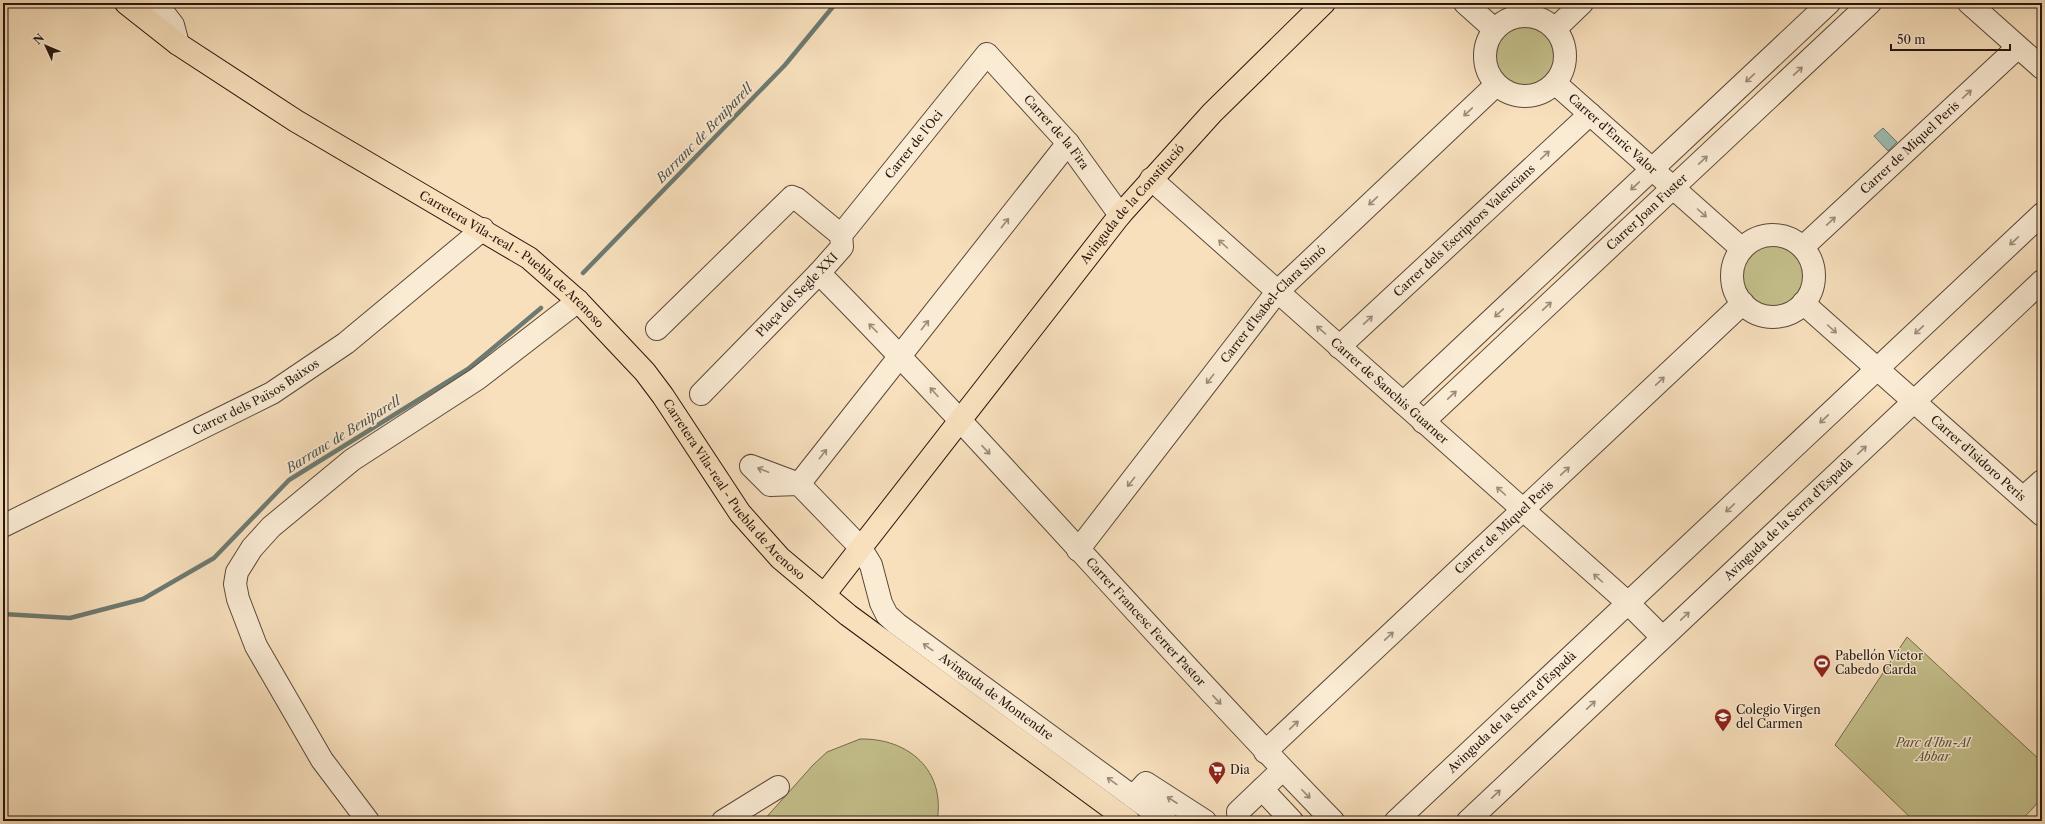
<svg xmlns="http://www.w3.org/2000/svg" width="2045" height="824" viewBox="0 0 2045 824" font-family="'Libre Caslon Text',serif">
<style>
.green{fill:#c4c08c;stroke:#756b4c}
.water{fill:#9dbdb3;stroke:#6d7a71}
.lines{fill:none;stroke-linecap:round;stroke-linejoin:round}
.stream{stroke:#6d7a71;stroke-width:4.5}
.minor-casing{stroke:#5a4839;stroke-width:24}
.major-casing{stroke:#26160d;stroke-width:24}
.minor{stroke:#faebd4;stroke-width:22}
.major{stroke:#f8e0bd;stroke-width:22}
.oneway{stroke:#9b8b7a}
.labels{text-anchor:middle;stroke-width:3;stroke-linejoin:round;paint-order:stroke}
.street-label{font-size:12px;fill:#26160d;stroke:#faebd4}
.poi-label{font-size:12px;fill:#26160d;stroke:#faebd4;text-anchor:start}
.park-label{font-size:12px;font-style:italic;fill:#5d5239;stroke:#faebd4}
.water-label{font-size:13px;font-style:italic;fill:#505047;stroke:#faebd4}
</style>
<rect width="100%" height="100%" fill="#f8e0bd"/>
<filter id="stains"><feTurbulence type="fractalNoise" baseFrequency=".005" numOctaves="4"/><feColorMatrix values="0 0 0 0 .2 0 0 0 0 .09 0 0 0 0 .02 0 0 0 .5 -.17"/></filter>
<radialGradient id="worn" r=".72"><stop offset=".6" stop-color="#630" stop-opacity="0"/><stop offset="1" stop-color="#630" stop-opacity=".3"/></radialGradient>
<!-- green -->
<g class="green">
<circle cx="1526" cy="56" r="33"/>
<circle cx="1773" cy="276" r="33"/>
<path d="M1907,637L2042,762V798L2021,821H1914L1835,745Z"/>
<path d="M860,739C908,738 946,770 937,821H763L813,765L827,752Z"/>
</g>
<!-- water -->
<path class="water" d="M1883,128L1897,142L1888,151L1874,136Z"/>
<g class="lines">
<!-- stream -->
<g class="stream">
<path d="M583,273L785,65L836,3"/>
<path d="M3,614L70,618L143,599L214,558L289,480L468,369L541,308"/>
</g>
<!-- minor casing -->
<g class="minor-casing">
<g id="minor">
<path d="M156,3L173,25L178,44"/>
<path d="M1465,3L1494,29"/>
<path d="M1969,3L2042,68"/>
<circle cx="1525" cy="56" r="40"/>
<path d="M1555,29L1582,3"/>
<path id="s1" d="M1555,83L1742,249"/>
<path id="s2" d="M1151,179L1628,603L1662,637"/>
<path id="s3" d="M841,235L987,54L1068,143L1120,215"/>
<circle cx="1773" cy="276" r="41"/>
<path id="s4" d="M1803,247L2018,47"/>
<path id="s5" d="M819,273C995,451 1158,642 1333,821"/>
<path id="s6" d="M1803,303L2042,515"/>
<path d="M657,329L792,197L797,199L841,235L842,247L819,273L701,394"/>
<path id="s7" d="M1339,347L1590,114"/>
<path d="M1403,403L1829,3"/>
<path id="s8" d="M1423,422L1870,3"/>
<path id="s9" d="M799,484L770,485L751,466L799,484L860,547L871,565L881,603L887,615L897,624L1166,821"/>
<path d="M799,484L1068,143"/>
<path d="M2023,498L2042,481"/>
<path id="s10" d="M3,526L272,393L346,343L483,229"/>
<path id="s11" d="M1078,550L1277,292L1496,85"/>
<path id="s12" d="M1265,752L1743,303"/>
<path d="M1262,789L1292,821"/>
<path d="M1133,797L1146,783L1205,821"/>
<path d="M368,821L322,760L256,646L238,599L235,584L237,572L252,548L271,527L352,460L477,379L578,301"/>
<path d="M723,821L778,787"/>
<path d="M1239,821L1238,812L1282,770"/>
<path id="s13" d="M1396,821L2042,214"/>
<path id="s14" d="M1468,821L2042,281"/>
</g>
</g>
<!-- major casing -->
<g class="major-casing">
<g id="major">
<path id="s15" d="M126,3L178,44L296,121L529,258L578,301L645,372L663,396L740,513L780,558L848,615L1129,821"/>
<path id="s16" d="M824,595L1120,215L1212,113L1324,3"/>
</g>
</g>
<!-- minor -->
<use href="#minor" class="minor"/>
<!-- major -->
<use href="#major" class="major"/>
</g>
<!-- one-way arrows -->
<defs><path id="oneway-shaft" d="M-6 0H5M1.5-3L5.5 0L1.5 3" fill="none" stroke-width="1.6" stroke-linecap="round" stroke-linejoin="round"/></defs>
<g class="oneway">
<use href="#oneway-shaft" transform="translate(1798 71) rotate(-43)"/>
<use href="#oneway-shaft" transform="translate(1750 78) rotate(137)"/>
<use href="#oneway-shaft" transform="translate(1967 94) rotate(-43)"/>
<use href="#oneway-shaft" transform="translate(1468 112) rotate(137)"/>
<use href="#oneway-shaft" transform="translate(1545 155) rotate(-43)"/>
<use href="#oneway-shaft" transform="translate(1703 160) rotate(-43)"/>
<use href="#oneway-shaft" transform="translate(1635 186) rotate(137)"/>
<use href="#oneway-shaft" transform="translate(1373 201) rotate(137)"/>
<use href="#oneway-shaft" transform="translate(1702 213) rotate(42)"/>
<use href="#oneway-shaft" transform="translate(1831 221) rotate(-43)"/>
<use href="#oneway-shaft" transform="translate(1005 223) rotate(-52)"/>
<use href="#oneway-shaft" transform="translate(2014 241) rotate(137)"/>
<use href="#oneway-shaft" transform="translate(1223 244) rotate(-138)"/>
<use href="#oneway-shaft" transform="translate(1547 306) rotate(-43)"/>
<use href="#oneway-shaft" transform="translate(1499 313) rotate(137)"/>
<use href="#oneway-shaft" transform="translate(1368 320) rotate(-43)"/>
<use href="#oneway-shaft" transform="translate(925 325) rotate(-52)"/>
<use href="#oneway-shaft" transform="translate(873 328) rotate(-135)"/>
<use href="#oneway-shaft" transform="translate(1832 329) rotate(42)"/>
<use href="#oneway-shaft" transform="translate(1321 330) rotate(-139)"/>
<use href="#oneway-shaft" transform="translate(1919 330) rotate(137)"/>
<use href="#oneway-shaft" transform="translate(1210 379) rotate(128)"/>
<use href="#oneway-shaft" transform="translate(1660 381) rotate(-43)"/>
<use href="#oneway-shaft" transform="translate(934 392) rotate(-132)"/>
<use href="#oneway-shaft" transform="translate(1452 395) rotate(-43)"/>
<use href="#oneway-shaft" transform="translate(1824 419) rotate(137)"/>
<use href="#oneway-shaft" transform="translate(986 450) rotate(47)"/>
<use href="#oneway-shaft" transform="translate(1862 450) rotate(-43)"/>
<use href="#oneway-shaft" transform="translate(823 454) rotate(-52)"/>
<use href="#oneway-shaft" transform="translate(763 470) rotate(-159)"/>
<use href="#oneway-shaft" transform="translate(1565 471) rotate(-43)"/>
<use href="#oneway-shaft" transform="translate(1131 482) rotate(128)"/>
<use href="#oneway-shaft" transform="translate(1501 491) rotate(-138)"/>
<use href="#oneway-shaft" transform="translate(1730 508) rotate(137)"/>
<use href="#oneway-shaft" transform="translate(1598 578) rotate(-138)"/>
<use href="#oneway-shaft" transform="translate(1685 616) rotate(-43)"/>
<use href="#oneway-shaft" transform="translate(1389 636) rotate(-43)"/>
<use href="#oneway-shaft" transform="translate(928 647) rotate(-144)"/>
<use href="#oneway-shaft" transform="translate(1217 700) rotate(47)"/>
<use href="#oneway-shaft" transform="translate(1591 705) rotate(-43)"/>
<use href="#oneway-shaft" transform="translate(1294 725) rotate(-43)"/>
<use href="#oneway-shaft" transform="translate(1112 781) rotate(-144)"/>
<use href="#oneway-shaft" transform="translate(1306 794) rotate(46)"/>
<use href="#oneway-shaft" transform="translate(1496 794) rotate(-43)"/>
<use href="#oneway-shaft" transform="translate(1172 800) rotate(-147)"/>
</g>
<!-- icons -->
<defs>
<g id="stadium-pin" transform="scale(0.9)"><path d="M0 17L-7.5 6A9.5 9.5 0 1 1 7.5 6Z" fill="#8f2418" stroke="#faebd4"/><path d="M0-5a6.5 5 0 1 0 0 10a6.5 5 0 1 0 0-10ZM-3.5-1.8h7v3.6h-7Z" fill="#fff"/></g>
<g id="school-pin" transform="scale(0.9)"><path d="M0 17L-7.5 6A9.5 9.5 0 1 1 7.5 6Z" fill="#8f2418" stroke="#faebd4"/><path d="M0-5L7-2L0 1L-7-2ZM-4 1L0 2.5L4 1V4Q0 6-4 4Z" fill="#fff"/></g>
<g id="supermarket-pin" transform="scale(0.9)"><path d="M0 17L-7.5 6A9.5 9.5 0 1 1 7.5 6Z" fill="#8f2418" stroke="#faebd4"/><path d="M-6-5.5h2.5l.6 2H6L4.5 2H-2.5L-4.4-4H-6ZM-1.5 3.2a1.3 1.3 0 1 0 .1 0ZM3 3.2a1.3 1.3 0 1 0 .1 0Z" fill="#fff"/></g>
</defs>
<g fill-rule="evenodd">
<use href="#stadium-pin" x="1822" y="663"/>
<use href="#school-pin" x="1723" y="717"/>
<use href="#supermarket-pin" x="1217" y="770"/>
</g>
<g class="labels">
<!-- street labels -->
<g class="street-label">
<text dy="4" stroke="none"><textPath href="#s3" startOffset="337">Carrer de la Fira</textPath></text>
<text dy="4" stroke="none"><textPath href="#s1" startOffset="77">Carrer d'Enric Valor</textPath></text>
<text dy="4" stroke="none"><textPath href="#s3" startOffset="116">Carrer de l'Oci</textPath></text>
<text dy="4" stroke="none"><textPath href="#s4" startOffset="146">Carrer de Miquel Peris</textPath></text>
<text dy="4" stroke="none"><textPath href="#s16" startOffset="498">Avinguda de la Constitució</textPath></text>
<text dy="4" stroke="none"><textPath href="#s8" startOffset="307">Carrer Joan Fuster</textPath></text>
<text dy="4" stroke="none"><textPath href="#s7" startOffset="171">Carrer dels Escriptors Valencians</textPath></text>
<text dy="4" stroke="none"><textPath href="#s15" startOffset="464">Carretera Vila-real - Puebla de Arenoso</textPath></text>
<text transform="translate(797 295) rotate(-46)" y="4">Plaça del Segle XXI</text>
<text dy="4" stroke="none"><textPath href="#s11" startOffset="314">Carrer d'Isabel-Clara Simó</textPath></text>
<text dy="4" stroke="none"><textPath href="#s2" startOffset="319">Carrer de Sanchis Guarner</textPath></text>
<text dy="4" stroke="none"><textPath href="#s10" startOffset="284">Carrer dels Països Baixos</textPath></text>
<text dy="4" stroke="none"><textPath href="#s6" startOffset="234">Carrer d'Isidoro Peris</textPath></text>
<text dy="4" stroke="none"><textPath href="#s15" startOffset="788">Carretera Vila-real - Puebla de Arenoso</textPath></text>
<text dy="4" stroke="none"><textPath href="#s14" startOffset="440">Avinguda de la Serra d'Espadà</textPath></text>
<text dy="4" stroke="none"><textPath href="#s12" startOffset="328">Carrer de Miquel Peris</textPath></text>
<text dy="4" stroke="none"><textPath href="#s5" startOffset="478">Carrer Francesc Ferrer Pastor</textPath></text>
<text dy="4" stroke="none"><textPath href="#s9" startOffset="405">Avinguda de Montendre</textPath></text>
<text dy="4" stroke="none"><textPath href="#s13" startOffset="159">Avinguda de la Serra d'Espadà</textPath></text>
</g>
<!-- poi labels -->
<g class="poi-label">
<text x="1835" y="660">Pabellón Víctor<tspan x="1835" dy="14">Cabedo Carda</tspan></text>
<text x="1736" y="714">Colegio Virgen<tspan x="1736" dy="14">del Carmen</tspan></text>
<text x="1230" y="774">Dia</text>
</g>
<!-- park labels -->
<g class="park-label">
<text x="1933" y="747">Parc d'Ibn-Al<tspan x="1933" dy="14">Abbar</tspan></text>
</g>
<!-- water labels -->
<g class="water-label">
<text transform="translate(704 133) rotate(-46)" y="5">Barranc de Beniparell</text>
<text transform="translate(343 434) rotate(-32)" y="5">Barranc de Beniparell</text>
</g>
</g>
<!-- margin -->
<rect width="2045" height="824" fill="none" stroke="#f8e0bd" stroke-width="16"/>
<rect x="4" y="4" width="2037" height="816" fill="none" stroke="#26160d" stroke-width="2"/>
<rect x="8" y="8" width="2029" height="808" fill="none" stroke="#26160d"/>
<!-- north arrow -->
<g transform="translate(46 46) rotate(314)" stroke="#faebd4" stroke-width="3" paint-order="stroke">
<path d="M0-3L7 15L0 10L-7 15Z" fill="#26160d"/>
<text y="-6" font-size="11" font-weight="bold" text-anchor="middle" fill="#26160d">N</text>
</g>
<!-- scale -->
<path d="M1891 44v6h119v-6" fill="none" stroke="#26160d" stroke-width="2"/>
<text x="1897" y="44" font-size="12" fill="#26160d" stroke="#faebd4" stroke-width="3" paint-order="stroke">50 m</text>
<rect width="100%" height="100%" filter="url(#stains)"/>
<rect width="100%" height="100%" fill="url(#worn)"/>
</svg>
